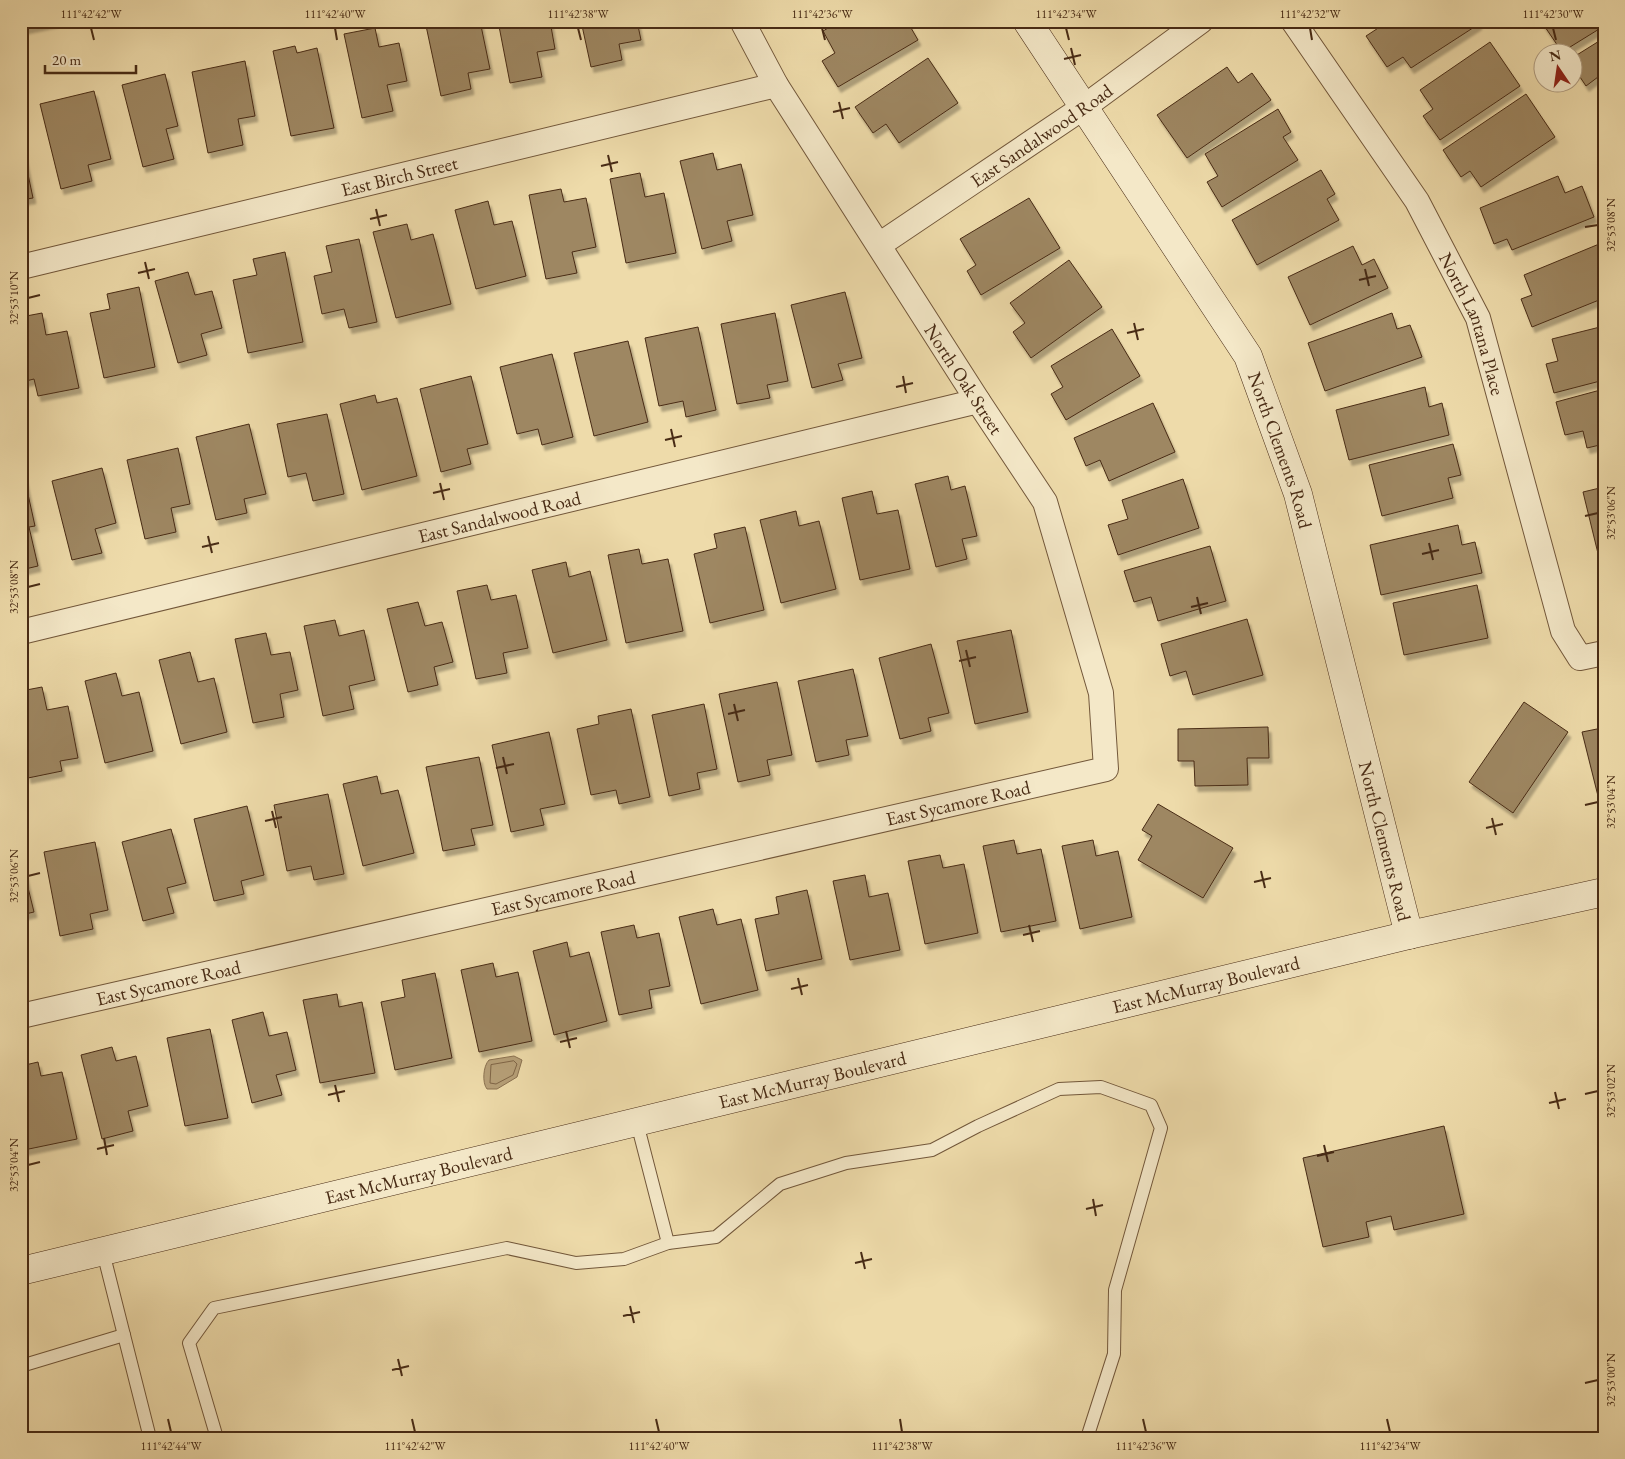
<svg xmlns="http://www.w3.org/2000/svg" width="1625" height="1459" viewBox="0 0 1625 1459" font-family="'EB Garamond',serif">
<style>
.water{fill:#b69f77;stroke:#8a7150}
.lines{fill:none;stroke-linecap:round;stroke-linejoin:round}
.shore{stroke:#7f6546;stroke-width:1}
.building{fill:#9e8762;stroke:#482b15;filter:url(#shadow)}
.lane-casing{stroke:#72573a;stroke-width:14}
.street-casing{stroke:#72573a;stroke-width:26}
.secondary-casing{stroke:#482b15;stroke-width:29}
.lane{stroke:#f4e8c8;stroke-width:12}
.street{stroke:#f4e8c8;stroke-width:24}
.secondary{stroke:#f4e8c8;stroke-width:28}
.ticks{fill:none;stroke:#482b15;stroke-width:2}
.labels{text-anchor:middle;stroke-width:4.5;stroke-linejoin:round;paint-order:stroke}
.street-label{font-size:19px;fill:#482b15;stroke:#f4e8c8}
.neatline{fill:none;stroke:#482b15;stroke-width:2}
.ticks-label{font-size:12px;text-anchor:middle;fill:#482b15}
</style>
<defs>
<filter id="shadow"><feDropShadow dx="3" dy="5.5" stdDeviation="1" flood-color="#0004"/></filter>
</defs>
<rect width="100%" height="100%" fill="#eedbaa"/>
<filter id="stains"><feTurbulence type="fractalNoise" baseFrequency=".004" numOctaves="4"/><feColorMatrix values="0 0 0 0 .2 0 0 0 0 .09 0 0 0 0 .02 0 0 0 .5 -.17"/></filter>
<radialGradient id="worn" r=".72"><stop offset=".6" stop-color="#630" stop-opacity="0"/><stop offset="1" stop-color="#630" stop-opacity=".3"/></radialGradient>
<!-- water -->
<path class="water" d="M514,1056L522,1060L517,1077L497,1089H487C482,1083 483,1066 489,1060Z"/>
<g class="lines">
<!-- shore -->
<path class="shore" d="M514,1061L517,1064L513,1075L496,1084L490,1083L491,1065Z"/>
</g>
<!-- building -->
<g class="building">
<path d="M21,21H55V22L22,29Z"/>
<path d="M425,21H480L490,69L468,73L471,89L441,96Z"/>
<path d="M498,21H550L555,49L537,52L542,77L510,83Z"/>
<path d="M581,21H637L641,40L619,44L622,60L591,67Z"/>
<path d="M840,21H907L918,40L838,87L822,61L835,53L823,31Z"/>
<path d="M1389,21H1478L1479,24L1411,68L1403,57L1387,67L1366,36Z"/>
<path d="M1541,21H1604V26L1562,52Z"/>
<path d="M375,28L379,47L399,43L407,81L387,85L393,111L362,118L344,34Z"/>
<path d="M1604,38V85L1598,77L1586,86L1572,65V58Z"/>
<path d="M1490,42L1520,86L1440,140L1423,116L1433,109L1420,90Z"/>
<path d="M295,46L297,53L317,48L334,128L291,136L273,51Z"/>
<path d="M928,58L958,103L899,143L886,124L873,133L855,107Z"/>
<path d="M245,61L255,116L238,119L243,145L208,153L192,72Z"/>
<path d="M1227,67L1238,83L1252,73L1271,100L1187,158L1157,115Z"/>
<path d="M165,74L178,126L166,129L174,159L143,167L122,85Z"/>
<path d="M94,91L111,159L88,165L92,181L61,189L40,104Z"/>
<path d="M1526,94L1555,137L1481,187L1470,171L1461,177L1443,150Z"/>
<path d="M1278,109L1291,132L1283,137L1298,160L1222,207L1207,182L1218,176L1205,154Z"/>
<path d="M21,141L33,198L21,200Z"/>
<path d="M713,153L717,170L741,164L753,215L727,221L732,241L702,249L680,161Z"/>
<path d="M1321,170L1335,194L1327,199L1339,220L1257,265L1232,220Z"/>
<path d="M640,173L645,197L664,193L676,253L626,263L610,179Z"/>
<path d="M1558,176L1565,193L1582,186L1594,217L1512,250L1507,239L1494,244L1480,208Z"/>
<path d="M561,189L564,202L586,198L596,247L572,252L577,273L546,279L529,195Z"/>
<path d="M1029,198L1060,248L981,295L967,271L976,265L960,239Z"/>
<path d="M488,201L494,225L512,221L526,276L476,289L455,210Z"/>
<path d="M407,224L411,240L433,234L451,304L396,318L373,232Z"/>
<path d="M359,239L377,322L349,328L344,309L322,314L314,276L332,272L326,246Z"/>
<path d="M1604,242V298L1532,327L1521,299L1532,295L1524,275Z"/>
<path d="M1353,246L1362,265L1374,259L1388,288L1310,325L1288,277Z"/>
<path d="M285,252L303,342L248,353L233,280L257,275L253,259Z"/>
<path d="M1069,260L1102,307L1031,358L1013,332L1025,323L1010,303Z"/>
<path d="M188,272L195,295L212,291L222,328L201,334L207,355L178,363L155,281Z"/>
<path d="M139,287L155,367L104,378L90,313L110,309L107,294Z"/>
<path d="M845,292L862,358L838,364L843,380L812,388L791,305Z"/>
<path d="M42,313L46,335L67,331L79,388L38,396L34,379L22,382L21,317Z"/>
<path d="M775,313L788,381L767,385L770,398L737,404L721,324Z"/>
<path d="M1392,313L1397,329L1410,325L1422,357L1325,391L1308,343Z"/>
<path d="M1604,326V380L1554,393L1546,364L1558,361L1552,339Z"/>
<path d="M698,327L716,410L686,417L683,401L659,406L645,338Z"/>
<path d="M1112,329L1140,376L1066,420L1051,394L1063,387L1051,366Z"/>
<path d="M628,341L648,422L594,436L574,353Z"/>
<path d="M552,354L573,437L542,445L538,429L517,434L500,367Z"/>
<path d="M471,376L488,444L467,449L471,464L441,472L420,389Z"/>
<path d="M1425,387L1429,407L1442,403L1449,435L1349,460L1336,410Z"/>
<path d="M1604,389V444L1587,448L1583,431L1565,435L1556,402Z"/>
<path d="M375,395L377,403L397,398L417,476L362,490L340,404Z"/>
<path d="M1153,403L1175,452L1109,481L1100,460L1086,466L1074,438Z"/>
<path d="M327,414L344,494L313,501L306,473L288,477L277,424Z"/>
<path d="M249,424L266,494L244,499L247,513L216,520L196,437Z"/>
<path d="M1453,444L1461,475L1448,478L1453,498L1382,516L1369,465Z"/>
<path d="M178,448L190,504L171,508L176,532L145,539L127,460Z"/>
<path d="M102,468L116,523L95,529L102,553L72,560L52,481Z"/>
<path d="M21,476H24L35,526L29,527L38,566L21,570Z"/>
<path d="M948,476L951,490L965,486L977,536L962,539L967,559L936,567L915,484Z"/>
<path d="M1183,479L1199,528L1118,555L1108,525L1128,519L1122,500Z"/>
<path d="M1604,487V578L1583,492Z"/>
<path d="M872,491L877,514L898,510L910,569L860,580L842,498Z"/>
<path d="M796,511L799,526L819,521L836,589L781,603L760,520Z"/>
<path d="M1458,525L1462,545L1475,542L1482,573L1381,595L1370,545Z"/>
<path d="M745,527L764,610L710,623L694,554L717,548L714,534Z"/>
<path d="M1210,546L1226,601L1158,621L1151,597L1134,602L1124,571Z"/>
<path d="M639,549L642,564L668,559L683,631L626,643L608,555Z"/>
<path d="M566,562L569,577L590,571L607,640L553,653L532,570Z"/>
<path d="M487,585L491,600L516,595L528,648L503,653L507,673L476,679L457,591Z"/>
<path d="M1477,585L1488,638L1404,655L1393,603Z"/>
<path d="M418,602L425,626L442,622L453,662L434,667L438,685L408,692L387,609Z"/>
<path d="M1247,619L1263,675L1193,695L1186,671L1170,676L1161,644Z"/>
<path d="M335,620L339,636L364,630L375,680L349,686L354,709L323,716L304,626Z"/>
<path d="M1011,630L1028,712L975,724L957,641Z"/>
<path d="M266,633L271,655L290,652L298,690L280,694L284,717L253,723L235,639Z"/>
<path d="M931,644L949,713L928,718L931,731L900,739L879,658Z"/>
<path d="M190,652L198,682L214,678L227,732L181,744L159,660Z"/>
<path d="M853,669L868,736L846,740L849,755L816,762L798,681Z"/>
<path d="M116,673L122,696L139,692L153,751L105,763L85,681Z"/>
<path d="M777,682L792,755L767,760L770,775L738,782L719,694Z"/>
<path d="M42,687L47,710L68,706L78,758L60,761L62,771L28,778L21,745V691Z"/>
<path d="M1524,702L1568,732L1513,813L1469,782Z"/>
<path d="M704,704L717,769L697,773L700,789L669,796L652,715Z"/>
<path d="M631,709L650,797L619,804L616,790L591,795L577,729L599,724L598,716Z"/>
<path d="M1604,715V803L1600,804L1582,732L1602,728L1599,716Z"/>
<path d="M1268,727L1269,758H1247L1248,785L1195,786L1194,761H1178V729Z"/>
<path d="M549,732L565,804L540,809L544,825L511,832L492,745Z"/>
<path d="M479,757L493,825L471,829L475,845L443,851L426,767Z"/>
<path d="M377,776L381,794L398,790L414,853L363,866L343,784Z"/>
<path d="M328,794L344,874L314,880L311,866L287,871L274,805Z"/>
<path d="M1158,804L1233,848L1203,898L1138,860L1152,836L1142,830Z"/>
<path d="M247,806L264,875L241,881L244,894L214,901L194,819Z"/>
<path d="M171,829L186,883L167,888L174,913L143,921L122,842Z"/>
<path d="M1014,840L1017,854L1041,849L1056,921L1001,932L983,846Z"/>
<path d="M1093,840L1096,856L1118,851L1132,917L1080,929L1062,846Z"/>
<path d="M95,842L108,910L90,914L93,929L60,936L44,852Z"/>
<path d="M940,855L943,868L964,864L978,933L925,944L908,861Z"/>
<path d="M21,859L34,912L21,915Z"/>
<path d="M865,875L869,897L888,893L900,950L850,960L833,881Z"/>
<path d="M807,890L822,959L766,971L755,919L779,914L776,897Z"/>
<path d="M713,909L717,925L741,919L758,990L701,1004L679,917Z"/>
<path d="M634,925L637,938L659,933L670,986L649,990L652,1008L619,1015L601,932Z"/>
<path d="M567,942L570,957L589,952L607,1021L554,1035L533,951Z"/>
<path d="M493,963L496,977L518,972L532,1041L479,1052L461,970Z"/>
<path d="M435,973L452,1058L395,1070L381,1002L405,997L402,980Z"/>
<path d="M337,994L339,1007L362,1002L375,1073L320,1083L303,1000Z"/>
<path d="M263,1012L269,1036L287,1032L296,1070L276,1075L282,1095L252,1103L232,1020Z"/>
<path d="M210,1029L228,1118L185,1126L167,1038Z"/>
<path d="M112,1047L116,1061L136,1056L148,1106L128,1111L133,1131L102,1139L81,1055Z"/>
<path d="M38,1062L41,1076L62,1072L77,1139L24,1150L21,1138V1066Z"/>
<path d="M1444,1126L1464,1214L1394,1230L1391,1216L1366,1222L1369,1237L1323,1247L1303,1158Z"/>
</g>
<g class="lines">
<!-- lane casing -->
<g class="lane-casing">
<g id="lane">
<path d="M637,1123L668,1243"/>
<path d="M103,1252L150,1438"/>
<path d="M21,1366L124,1335"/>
<path d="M217,1438L189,1343L214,1308L507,1248L576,1263L624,1259L668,1243L716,1237L780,1184L846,1163L932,1150L978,1126L1059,1089L1101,1087L1151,1105L1161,1128L1115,1290L1114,1354L1087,1438"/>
</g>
</g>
<!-- street casing -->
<g class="street-casing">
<g id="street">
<path id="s1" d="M1293,21L1417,201L1478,318L1563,631L1580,658L1604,653"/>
<path id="s2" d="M879,245L1084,107L1201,21"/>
<path id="s3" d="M21,267L776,85"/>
<path id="s4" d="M21,632L978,401"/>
<path id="s5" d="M21,1016L1106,769L1101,693L1045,502L978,401L776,85L742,21"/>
</g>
</g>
<!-- secondary casing -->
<g class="secondary-casing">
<g id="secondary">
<path id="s6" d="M1027,21L1248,356L1298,494L1409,935"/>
<path id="s7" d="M21,1271L1409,935L1604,892"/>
</g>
</g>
<!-- lane -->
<use href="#lane" class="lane"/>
<!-- street -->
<use href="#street" class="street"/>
<!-- secondary -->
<use href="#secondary" class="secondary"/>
</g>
<!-- ticks -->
<path class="ticks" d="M91,28L94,40M335,28L337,40M578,28L581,40M822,28L825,40M1066,28L1069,40M1310,28L1312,40M1553,28L1556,40M1071,48L1075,65M1064,59L1081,55M839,102L843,119M833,112L850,108M608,155L612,172M601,166L618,162M376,209L380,226M370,219L387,215M1585,227L1598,225M145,262L149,279M1365,269L1369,286M138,273L155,269M1359,280L1376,276M28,298L40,295M1134,323L1138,340M1127,333L1144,329M903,376L906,393M896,387L913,383M671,429L675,447M665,440L682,436M440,483L444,500M433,493L450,489M1585,516L1598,513M208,536L212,553M1429,543L1433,560M202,547L219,543M1422,554L1439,550M28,587L40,584M1197,597L1201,614M1191,607L1208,603M966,650L970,667M959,661L976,657M734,704L738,721M728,714L745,710M503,757L507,774M496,768L514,764M1585,805L1598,802M272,811L276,828M1492,818L1496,835M265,821L282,817M1486,828L1503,824M1261,871L1265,888M28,876L40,873M1254,882L1271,878M1029,925L1033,942M1023,935L1040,931M798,978L802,995M791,989L808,985M566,1031L570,1048M560,1042L577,1038M335,1085L339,1102M1555,1092L1559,1109M1585,1094L1598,1091M328,1095L345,1091M1549,1103L1566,1099M104,1138L107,1155M1324,1145L1328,1162M97,1149L114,1145M1317,1156L1334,1152M28,1165L40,1162M1093,1199L1096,1216M1086,1209L1103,1205M861,1252L865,1269M855,1263L872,1259M630,1306L634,1323M623,1316L640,1312M398,1359L402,1376M392,1370L409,1366M1585,1383L1598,1380M168,1419L171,1432M412,1419L415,1432M656,1419L659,1432M900,1419L902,1432M1143,1419L1146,1432M1387,1419L1390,1432"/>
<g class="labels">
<!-- street labels -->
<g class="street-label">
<text dy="7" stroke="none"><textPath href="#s2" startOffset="196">East Sandalwood Road</textPath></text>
<text dy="7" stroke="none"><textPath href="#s3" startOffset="389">East Birch Street</textPath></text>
<text dy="7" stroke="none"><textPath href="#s1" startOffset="354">North Lantana Place</textPath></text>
<text transform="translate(964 379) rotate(57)" y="7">North Oak Street</text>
<text dy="7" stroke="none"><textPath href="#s6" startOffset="501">North Clements Road</textPath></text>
<text dy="7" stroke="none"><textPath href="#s4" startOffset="492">East Sandalwood Road</textPath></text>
<text dy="7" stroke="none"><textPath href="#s5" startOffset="961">East Sycamore Road</textPath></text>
<text dy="7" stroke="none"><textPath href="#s6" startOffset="906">North Clements Road</textPath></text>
<text dy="7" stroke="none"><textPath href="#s5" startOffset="556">East Sycamore Road</textPath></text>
<text dy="7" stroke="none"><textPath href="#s5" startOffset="151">East Sycamore Road</textPath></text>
<text dy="7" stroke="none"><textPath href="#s7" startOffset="1219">East McMurray Boulevard</textPath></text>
<text dy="7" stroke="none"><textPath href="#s7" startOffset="814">East McMurray Boulevard</textPath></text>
<text dy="7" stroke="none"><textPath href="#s7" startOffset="409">East McMurray Boulevard</textPath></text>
</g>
</g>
<!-- margin -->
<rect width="1625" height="1459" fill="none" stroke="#eedbaa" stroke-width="55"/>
<!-- north arrow -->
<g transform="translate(1558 68) rotate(347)"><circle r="24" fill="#f4e8c8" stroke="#af9c80"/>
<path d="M0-4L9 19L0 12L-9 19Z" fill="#8f2418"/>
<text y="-8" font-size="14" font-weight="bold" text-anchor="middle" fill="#482b15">N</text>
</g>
<!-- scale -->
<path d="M45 65v8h91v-8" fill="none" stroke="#482b15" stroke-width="2.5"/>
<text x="52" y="65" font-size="15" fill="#482b15" stroke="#f4e8c8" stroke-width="4" paint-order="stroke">20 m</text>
<rect x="28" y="28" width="1570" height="1404" class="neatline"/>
<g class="ticks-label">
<text x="91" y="18">111°42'42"W</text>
<text x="335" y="18">111°42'40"W</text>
<text x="578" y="18">111°42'38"W</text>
<text x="822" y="18">111°42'36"W</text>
<text x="1066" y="18">111°42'34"W</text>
<text x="1310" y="18">111°42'32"W</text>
<text x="1553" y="18">111°42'30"W</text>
<text transform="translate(1611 225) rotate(-90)" y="4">32°53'08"N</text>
<text transform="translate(14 298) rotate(-90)" y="4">32°53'10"N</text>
<text transform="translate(1611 513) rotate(-90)" y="4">32°53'06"N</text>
<text transform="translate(14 587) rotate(-90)" y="4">32°53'08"N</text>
<text transform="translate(1611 802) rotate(-90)" y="4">32°53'04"N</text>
<text transform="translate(14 876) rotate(-90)" y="4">32°53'06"N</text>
<text transform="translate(1611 1091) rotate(-90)" y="4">32°53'02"N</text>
<text transform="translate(14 1165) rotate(-90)" y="4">32°53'04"N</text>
<text transform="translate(1611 1380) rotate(-90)" y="4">32°53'00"N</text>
<text x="171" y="1450">111°42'44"W</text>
<text x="415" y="1450">111°42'42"W</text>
<text x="659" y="1450">111°42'40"W</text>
<text x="902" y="1450">111°42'38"W</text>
<text x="1146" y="1450">111°42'36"W</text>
<text x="1390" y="1450">111°42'34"W</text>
</g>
<rect width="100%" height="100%" filter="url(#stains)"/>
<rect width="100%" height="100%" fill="url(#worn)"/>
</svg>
